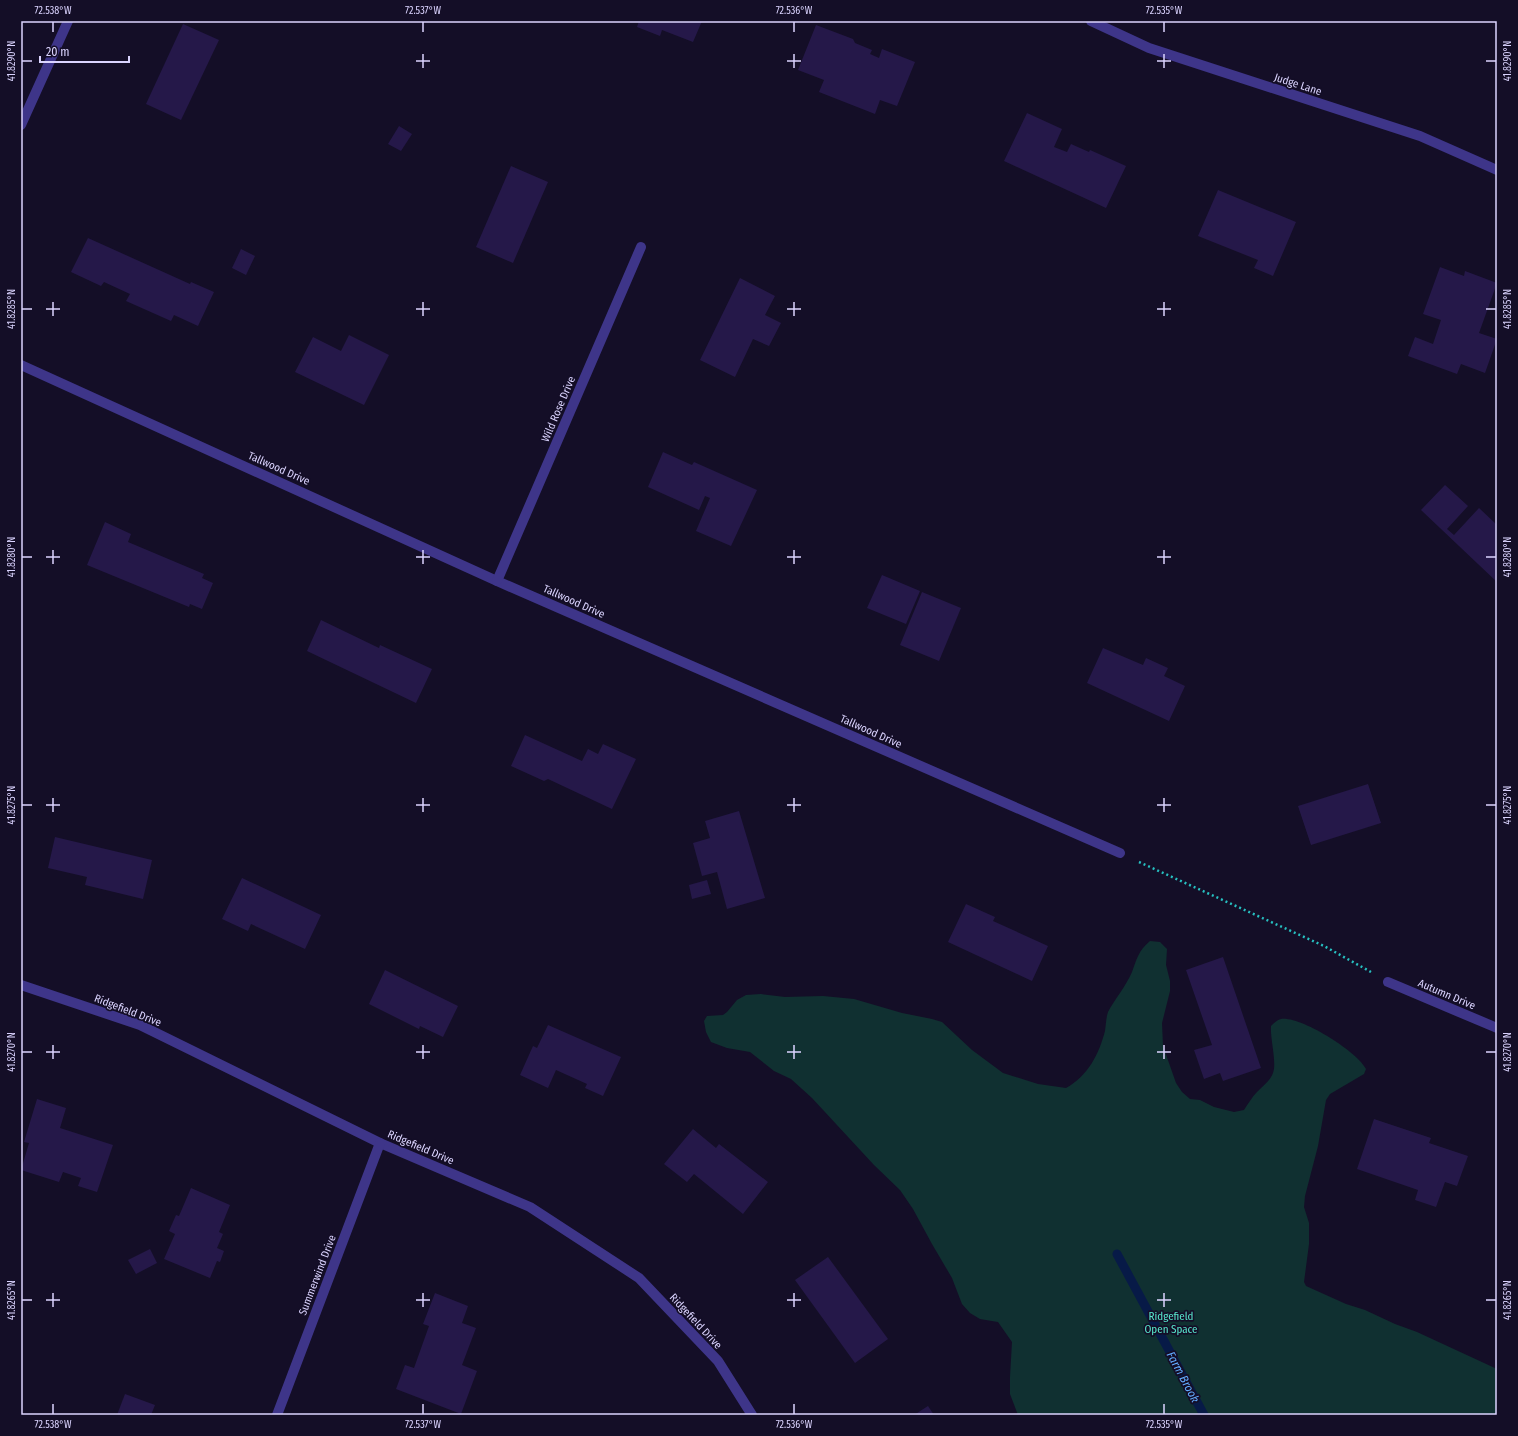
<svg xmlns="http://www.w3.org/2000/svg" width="1518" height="1436" viewBox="0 0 1518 1436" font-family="'Fira Sans Condensed',sans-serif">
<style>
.green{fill:#103031}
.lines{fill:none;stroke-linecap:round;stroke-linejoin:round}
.stream{stroke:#071a47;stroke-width:9}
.building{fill:#251849}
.path{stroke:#27bfc0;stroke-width:2.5;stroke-dasharray:2 3;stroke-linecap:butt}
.minor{stroke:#3e3589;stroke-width:10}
.ticks{fill:none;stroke:#dbd4ff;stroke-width:1.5}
.labels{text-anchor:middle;stroke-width:3.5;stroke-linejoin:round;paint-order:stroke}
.street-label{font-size:11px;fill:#dbd4ff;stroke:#140e27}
.park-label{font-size:11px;fill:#57e7cc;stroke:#140e27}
.water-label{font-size:12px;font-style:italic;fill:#62acff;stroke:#140e27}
.neatline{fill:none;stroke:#dbd4ff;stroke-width:1.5}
.ticks-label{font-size:10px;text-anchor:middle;fill:#dbd4ff}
</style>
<rect width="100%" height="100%" fill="#140e27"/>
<!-- green -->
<path class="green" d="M1150,941L1160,942L1167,949L1166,965L1170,981V991L1162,1023L1163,1046L1176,1083L1182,1092L1190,1099L1200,1100L1214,1107L1234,1112L1244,1110C1248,1104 1252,1097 1257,1092C1263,1086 1270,1081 1273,1073C1277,1063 1270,1039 1271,1026C1274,1023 1277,1020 1281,1019C1301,1016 1358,1052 1366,1069L1364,1074L1330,1094L1326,1100L1318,1146L1305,1196L1304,1207L1309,1223V1244L1304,1282L1306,1286L1346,1304L1365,1310L1395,1324L1417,1332L1497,1369V1415H1018L1010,1394V1377L1012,1342L998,1322L980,1319L970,1313L962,1304L952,1278L932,1244L913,1209L900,1190L874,1165L812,1098L791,1079L774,1071L750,1052L727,1048L711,1042L706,1032L704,1021L707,1016L723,1015L727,1012L737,1000L746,995L761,994L785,997L823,996L854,999L902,1013L932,1019L942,1022L972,1050L1003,1073L1038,1084L1066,1088C1088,1076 1099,1054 1105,1031C1106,1025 1106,1018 1108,1012C1115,999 1126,986 1132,972C1137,959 1138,951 1150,941Z"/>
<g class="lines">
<!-- stream -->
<path class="stream" d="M1117,1254L1204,1415"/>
</g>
<!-- building -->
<g class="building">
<path d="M639,21H702L693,42L662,30L660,36L637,27Z"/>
<path d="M183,24L219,40L181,120L146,104Z"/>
<path d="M816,25L853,39L855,43L872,50L870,54L879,58L882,49L915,62L897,106L880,100L875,114L819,92L824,80L798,70Z"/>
<path d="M1027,113L1062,129L1054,147L1067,152L1071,144L1089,152L1090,150L1126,166L1106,208L1004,161Z"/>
<path d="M399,126L412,134L401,151L388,144Z"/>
<path d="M511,166L548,182L513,263L476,247Z"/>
<path d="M1218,190L1296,222L1273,276L1254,268L1258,260L1198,236Z"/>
<path d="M88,238L190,284L191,282L214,292L198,326L174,315L171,321L126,301L130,294L104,282L101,286L71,272Z"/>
<path d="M241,249L255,256L246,275L232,268Z"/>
<path d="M1440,267L1464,276L1465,271L1497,283L1479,333L1497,339L1485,373L1461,364L1457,374L1408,356L1415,337L1433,344L1441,320L1423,314Z"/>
<path d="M740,278L775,296L765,315L781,323L769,346L753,339L735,377L700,360Z"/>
<path d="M349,335L389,355L364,405L295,372L313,337L341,351Z"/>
<path d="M663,452L692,465L694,462L757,490L731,546L696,531L710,498L705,496L699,510L648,487Z"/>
<path d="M1445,485L1468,506L1447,529L1454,535L1479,508L1497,525V582L1421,510Z"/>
<path d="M105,522L131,534L128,542L204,574L202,578L213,583L202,609L190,604L189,607L87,565Z"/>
<path d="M882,575L920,591L906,624L867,608Z"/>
<path d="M922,592L961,608L939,661L900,645Z"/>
<path d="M321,620L379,648L380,645L432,669L416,703L307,651Z"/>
<path d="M1103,648L1143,665L1146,658L1168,668L1164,676L1185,686L1169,721L1087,683Z"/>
<path d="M525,735L582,761L588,749L598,754L603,744L636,759L612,809L548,779L544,781L511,766Z"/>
<path d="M1368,784L1381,823L1311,845L1298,806Z"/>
<path d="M739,811L765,898L727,909L717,872L702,876L693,843L710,838L705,821Z"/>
<path d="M55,837L152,860L143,899L85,885L87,877L48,868Z"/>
<path d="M242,878L321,915L305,949L251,924L248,931L222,919Z"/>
<path d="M707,880L711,894L692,899L689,885Z"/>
<path d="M966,904L995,917L993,921L1048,946L1032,981L948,942Z"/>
<path d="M1223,957L1261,1068L1223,1081L1220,1073L1204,1079L1194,1050L1212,1045L1186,970Z"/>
<path d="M385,970L458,1006L443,1037L420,1026L419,1029L369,1004Z"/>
<path d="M548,1025L621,1057L603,1096L585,1088L587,1084L556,1070L548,1088L520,1075L533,1046L537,1048Z"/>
<path d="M37,1099L66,1108L60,1128L113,1145L97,1192L78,1186L81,1178L63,1172L59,1182L21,1170L29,1143L24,1142Z"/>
<path d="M1374,1119L1431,1138L1429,1143L1468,1156L1457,1186L1445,1182L1436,1207L1415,1200L1418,1190L1357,1169Z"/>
<path d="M693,1129L716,1148L719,1144L768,1182L743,1214L694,1174L687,1182L664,1164Z"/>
<path d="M191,1188L230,1205L219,1232L223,1234L217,1248L224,1251L220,1262L217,1261L210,1278L164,1259L175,1234L169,1231L176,1215L179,1216Z"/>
<path d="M150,1249L157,1263L136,1274L128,1260Z"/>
<path d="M828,1257L888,1339L855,1363L795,1280Z"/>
<path d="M435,1293L468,1306L462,1323L476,1328L462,1365L477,1371L461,1414L396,1389L405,1365L414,1368L429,1326L423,1324Z"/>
<path d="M125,1394L155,1405L151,1415H117Z"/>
<path d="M928,1406L934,1415H914Z"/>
</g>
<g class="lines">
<!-- path -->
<path class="path" d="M1139,862L1324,946L1371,972"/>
<!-- minor -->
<g class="minor">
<path d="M1091,21L1149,48L1420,136L1497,170"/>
<path d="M21,125L68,21"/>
<path d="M21,365L497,581L1120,853"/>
<path d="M497,581L641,247"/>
<path d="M1388,982L1497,1028"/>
<path d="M21,985L140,1025L380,1143L530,1207L639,1278L718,1361L752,1415"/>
<path d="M277,1415L380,1143"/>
</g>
</g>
<!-- ticks -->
<path class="ticks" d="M53,22V32M423,22V32M794,22V32M1164,22V32M423,54V68M794,54V68M1164,54V68M22,61H32M416,61H430M787,61H801M1157,61H1171M1486,61H1496M53,302V316M423,302V316M794,302V316M1164,302V316M22,309H32M46,309H60M416,309H430M787,309H801M1157,309H1171M1486,309H1496M53,550V564M423,550V564M794,550V564M1164,550V564M22,557H32M46,557H60M416,557H430M787,557H801M1157,557H1171M1486,557H1496M53,798V812M423,798V812M794,798V812M1164,798V812M22,805H32M46,805H60M416,805H430M787,805H801M1157,805H1171M1486,805H1496M53,1045V1059M423,1045V1059M794,1045V1059M1164,1045V1059M22,1052H32M46,1052H60M416,1052H430M787,1052H801M1157,1052H1171M1486,1052H1496M53,1293V1307M423,1293V1307M794,1293V1307M1164,1293V1307M22,1300H32M46,1300H60M416,1300H430M787,1300H801M1157,1300H1171M1486,1300H1496M53,1404V1414M423,1404V1414M794,1404V1414M1164,1404V1414"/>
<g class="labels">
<!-- street labels -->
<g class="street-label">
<text transform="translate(1298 84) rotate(18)" y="4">Judge Lane</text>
<text transform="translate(558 409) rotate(-67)" y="4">Wild Rose Drive</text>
<text transform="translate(279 468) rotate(24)" y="4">Tallwood Drive</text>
<text transform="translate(574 601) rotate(24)" y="4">Tallwood Drive</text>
<text transform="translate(871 731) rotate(24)" y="4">Tallwood Drive</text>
<text transform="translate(1447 994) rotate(23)" y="4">Autumn Drive</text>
<text transform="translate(128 1010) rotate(21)" y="4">Ridgefield Drive</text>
<text transform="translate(421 1147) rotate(23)" y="4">Ridgefield Drive</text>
<text transform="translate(317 1275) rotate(-69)" y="4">Summerwind Drive</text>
<text transform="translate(696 1321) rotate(47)" y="4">Ridgefield Drive</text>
</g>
<!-- park labels -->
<g class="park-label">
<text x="1171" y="1320">Ridgefield<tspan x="1171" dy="13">Open Space</tspan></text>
</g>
<!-- water labels -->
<g class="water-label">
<text transform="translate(1183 1377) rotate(62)" y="4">Farm Brook</text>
</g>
</g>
<!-- border -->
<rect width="1518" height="1436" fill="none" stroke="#140e27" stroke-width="44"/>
<!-- scale -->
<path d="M40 56v6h89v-6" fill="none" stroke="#dbd4ff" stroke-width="2"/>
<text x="46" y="56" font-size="12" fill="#dbd4ff" stroke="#140e27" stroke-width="3" paint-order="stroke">20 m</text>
<rect x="22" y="22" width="1474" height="1392" class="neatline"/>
<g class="ticks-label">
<text x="53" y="14">72.538°W</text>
<text x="423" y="14">72.537°W</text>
<text x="794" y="14">72.536°W</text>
<text x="1164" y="14">72.535°W</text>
<text transform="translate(11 61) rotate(-90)" y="4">41.8290°N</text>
<text transform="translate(1507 61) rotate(-90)" y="4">41.8290°N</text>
<text transform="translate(11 309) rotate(-90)" y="4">41.8285°N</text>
<text transform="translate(1507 309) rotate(-90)" y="4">41.8285°N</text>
<text transform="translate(11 557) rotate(-90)" y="4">41.8280°N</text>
<text transform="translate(1507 557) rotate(-90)" y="4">41.8280°N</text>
<text transform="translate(11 805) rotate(-90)" y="4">41.8275°N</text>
<text transform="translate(1507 805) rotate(-90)" y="4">41.8275°N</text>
<text transform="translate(11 1052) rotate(-90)" y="4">41.8270°N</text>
<text transform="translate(1507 1052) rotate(-90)" y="4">41.8270°N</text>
<text transform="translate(11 1300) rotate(-90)" y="4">41.8265°N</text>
<text transform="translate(1507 1300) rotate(-90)" y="4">41.8265°N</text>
<text x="53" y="1428">72.538°W</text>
<text x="423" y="1428">72.537°W</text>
<text x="794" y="1428">72.536°W</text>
<text x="1164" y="1428">72.535°W</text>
</g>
</svg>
